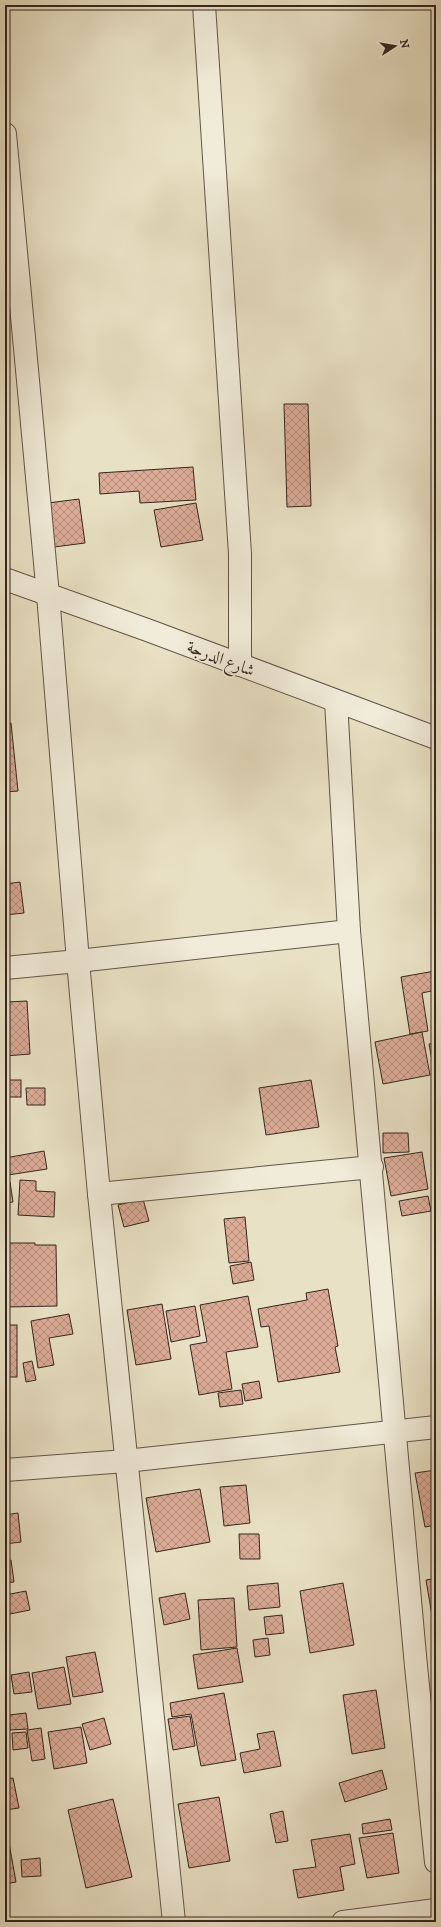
<svg xmlns="http://www.w3.org/2000/svg" width="441" height="1927" viewBox="0 0 441 1927" font-family="'IM FELL DW Pica',Amiri,serif">
<style>
.building{fill:url(#building-cross-hatch);stroke:#36251e}
.lines{fill:none;stroke-linecap:round;stroke-linejoin:round}
.minor-casing{stroke:#635448;stroke-width:24}
.minor{stroke:#f1ecd9;stroke-width:22}
.labels{text-anchor:middle;stroke-width:3;stroke-linejoin:round;paint-order:stroke}
.street-label{font-size:17px;fill:#36251e;stroke:#f1ecd9}
</style>
<defs>
<pattern id="building-cross-hatch" width="8" height="8" patternUnits="userSpaceOnUse"><rect width="8" height="8" fill="#dcac98"/><path d="M0 0l8 8M0 8l8-8" fill="none" stroke="#b38c7b"/></pattern>
</defs>
<rect width="100%" height="100%" fill="#e9e1c5"/>
<filter id="stains"><feTurbulence type="fractalNoise" baseFrequency=".005" numOctaves="4"/><feColorMatrix values="0 0 0 0 .2 0 0 0 0 .09 0 0 0 0 .02 0 0 0 .5 -.17"/></filter>
<radialGradient id="worn" r=".72"><stop offset=".6" stop-color="#630" stop-opacity="0"/><stop offset="1" stop-color="#630" stop-opacity=".3"/></radialGradient>
<!-- building -->
<g class="building">
<path d="M284,404H308L311,506L287,507Z"/>
<path d="M193,467L196,500L140,503L139,491L100,494L99,473Z"/>
<path d="M79,499L85,543L54,547L48,503Z"/>
<path d="M196,503L203,540L161,547L154,510Z"/>
<path d="M5,687L8,709H5Z"/>
<path d="M11,723L18,791L5,792V724Z"/>
<path d="M20,882L24,913L5,915V884Z"/>
<path d="M435,971L436,990L422,993L428,1031L410,1034L401,977Z"/>
<path d="M27,1001L30,1054L5,1056V1013H8L7,1002Z"/>
<path d="M422,1032L430,1075L383,1084L375,1042Z"/>
<path d="M436,1043V1083L429,1044Z"/>
<rect x="5" y="1080" width="16" height="17"/>
<path d="M311,1080L319,1127L266,1135L259,1088Z"/>
<path d="M26,1088H45V1105H27Z"/>
<path d="M383,1133H408L409,1152L383,1153Z"/>
<path d="M44,1151L47,1169L8,1175L5,1158Z"/>
<path d="M422,1152L428,1189L391,1196L384,1158Z"/>
<path d="M20,1180L36,1181V1191L55,1192L54,1217L18,1215Z"/>
<path d="M10,1182L13,1202L5,1203V1183Z"/>
<path d="M428,1196L431,1211L402,1216L399,1201Z"/>
<path d="M143,1199L149,1221L124,1227L118,1205Z"/>
<path d="M245,1217L249,1261L229,1263L224,1219Z"/>
<path d="M5,1243H35V1245H56L57,1306L5,1307Z"/>
<path d="M251,1262L254,1280L233,1284L230,1266Z"/>
<path d="M328,1289L338,1346L335,1347L340,1372L278,1382L269,1326L261,1327L258,1309L307,1300L306,1293Z"/>
<path d="M248,1296L258,1347L226,1352L232,1389L199,1395L190,1345L207,1342L200,1305Z"/>
<path d="M162,1304L171,1359L136,1365L127,1310Z"/>
<path d="M195,1306L200,1336L171,1342L166,1311Z"/>
<path d="M69,1314L73,1334L49,1338L54,1365L38,1368L31,1321Z"/>
<rect x="5" y="1325" width="12" height="52"/>
<path d="M32,1361L36,1380L26,1382L23,1363Z"/>
<path d="M259,1381L262,1398L245,1401L242,1384Z"/>
<path d="M241,1390L243,1404L220,1407L218,1393Z"/>
<path d="M436,1470V1525L425,1527L415,1473Z"/>
<path d="M246,1485L250,1523L224,1526L220,1487Z"/>
<path d="M200,1489L210,1542L156,1552L146,1498Z"/>
<path d="M18,1513L21,1542L5,1544V1515Z"/>
<path d="M239,1534H259L260,1559H240Z"/>
<path d="M11,1560L14,1582L5,1583V1561Z"/>
<path d="M436,1578V1639L426,1580Z"/>
<path d="M278,1583L280,1607L249,1610L247,1586Z"/>
<path d="M343,1583L354,1645L310,1653L300,1591Z"/>
<path d="M26,1591L30,1610L5,1615V1595Z"/>
<path d="M185,1593L190,1619L164,1625L159,1598Z"/>
<path d="M234,1598L237,1647L201,1650L198,1600Z"/>
<path d="M282,1615L284,1633L266,1635L264,1617Z"/>
<path d="M268,1638L270,1655L255,1657L253,1640Z"/>
<path d="M237,1648L243,1682L198,1689L193,1655Z"/>
<path d="M95,1652L103,1692L73,1697L66,1657Z"/>
<path d="M64,1667L71,1704L38,1709L32,1673Z"/>
<path d="M29,1672L32,1692L14,1694L11,1675Z"/>
<path d="M376,1690L385,1748L352,1754L343,1695Z"/>
<path d="M224,1693L236,1760L201,1766L191,1714L172,1717L170,1703Z"/>
<path d="M26,1713L28,1729L10,1730L9,1715Z"/>
<path d="M190,1716L195,1746L173,1750L168,1719Z"/>
<path d="M104,1718L111,1744L90,1750L82,1724Z"/>
<path d="M81,1727L87,1763L54,1769L48,1732Z"/>
<path d="M41,1728L45,1759L32,1761L27,1730Z"/>
<path d="M274,1731L281,1766L244,1773L240,1753L260,1749L257,1734Z"/>
<path d="M26,1732L28,1748L13,1750L12,1733Z"/>
<path d="M382,1770L387,1789L345,1802L339,1783Z"/>
<path d="M13,1778L19,1808L5,1810V1779Z"/>
<path d="M219,1797L230,1861L189,1868L178,1804Z"/>
<path d="M113,1799L132,1877L86,1888L68,1810Z"/>
<path d="M283,1811L288,1841L276,1843L270,1814Z"/>
<path d="M390,1819L392,1830L363,1834L362,1824Z"/>
<path d="M5,1832H7L16,1882L5,1884Z"/>
<path d="M393,1833L399,1873L367,1878L359,1838Z"/>
<path d="M350,1834L355,1864L340,1867L344,1890L298,1898L293,1870L316,1867L311,1840Z"/>
<path d="M40,1858L41,1876L22,1877L21,1860Z"/>
</g>
<g class="lines">
<!-- minor casing -->
<g class="minor-casing">
<g id="minor">
<path d="M204,5L240,554V665"/>
<path d="M5,134L48,595L78,961L99,1194L174,1922"/>
<path d="M5,579L150,631L436,738"/>
<path d="M336,701L349,931L416,1666L436,1862"/>
<path d="M5,968L78,961L349,931"/>
<path d="M99,1194L372,1167"/>
<path d="M5,1470L126,1461L436,1427"/>
<path d="M343,1922L436,1910"/>
</g>
</g>
<!-- minor -->
<use href="#minor" class="minor"/>
</g>
<g class="labels">
<!-- street labels -->
<g class="street-label">
<text transform="translate(221 658) rotate(21)" y="6">شارع الدرجة</text>
</g>
</g>
<!-- margin -->
<rect width="441" height="1927" fill="none" stroke="#e9e1c5" stroke-width="20"/>
<rect x="6" y="6" width="429" height="1915" fill="none" stroke="#36251e" stroke-width="2"/>
<rect x="10" y="10" width="421" height="1907" fill="none" stroke="#36251e"/>
<!-- north arrow -->
<g transform="translate(395 46) rotate(78)" stroke="#f1ecd9" stroke-width="3" paint-order="stroke">
<path d="M0-3L7 15L0 10L-7 15Z" fill="#36251e"/>
<text y="-6" font-size="11" font-weight="bold" text-anchor="middle" fill="#36251e">N</text>
</g>
<rect width="100%" height="100%" filter="url(#stains)"/>
<rect width="100%" height="100%" fill="url(#worn)"/>
</svg>
